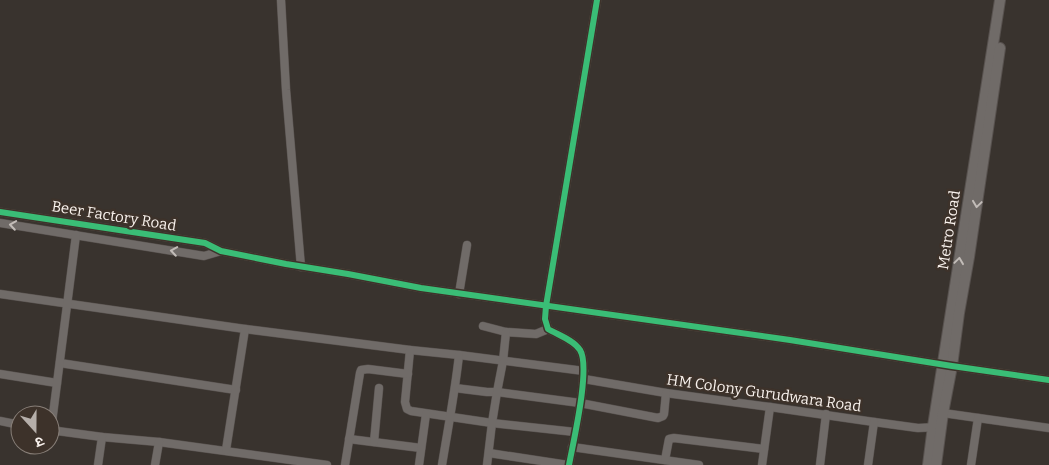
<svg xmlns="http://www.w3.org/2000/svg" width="1049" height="465" viewBox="0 0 1049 465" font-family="Bitter,'Noto Sans Devanagari',serif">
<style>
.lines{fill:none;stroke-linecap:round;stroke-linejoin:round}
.street-casing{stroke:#58524f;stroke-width:9}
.secondary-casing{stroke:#58524f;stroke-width:12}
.street{stroke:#706b68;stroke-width:8}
.secondary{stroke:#706b68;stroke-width:10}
.cycleway-casing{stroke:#3d322a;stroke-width:9}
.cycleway{stroke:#3abd76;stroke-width:6}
.oneway{stroke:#c2bcb8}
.labels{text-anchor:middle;stroke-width:5;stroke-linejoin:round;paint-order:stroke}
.street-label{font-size:15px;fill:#f9f2ed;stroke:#3d322a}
</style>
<rect width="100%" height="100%" fill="#39332e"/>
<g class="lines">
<!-- street casing -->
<g class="street-casing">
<g id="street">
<path d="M281,0L286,90L301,267"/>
<path d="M0,212L205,243L221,251L286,264L348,274L421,288L790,340L952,366L1049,380"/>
<path d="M0,223L204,256L221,251"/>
<path d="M0,294L245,329L410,350L459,355L584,371"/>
<path d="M459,294L467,245"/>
<path d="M483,326L506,332L536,334L548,329"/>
<path d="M410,350L405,402L407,409L411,411L492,423L575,432"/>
<path d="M60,363L236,390"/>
<path d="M0,374L57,383"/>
<path d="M584,379L666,393L770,407L874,422L918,428L938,427"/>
<path d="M455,388L487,392H497L580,403L658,418L663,416L664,414L666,393"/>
<path d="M943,413L1049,428"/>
<path d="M0,421L20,425"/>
<path d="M50,430L102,437L159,442L327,465"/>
<path d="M51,430L76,235"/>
<path d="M349,439L421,448"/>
<path d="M374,442L379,388"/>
<path d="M572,447L699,465"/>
<path d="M226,450L245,329"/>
<path d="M489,453L568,465"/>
<path d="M665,460L669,439L674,438L764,449"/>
<path d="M98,465L102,437"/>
<path d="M155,465L159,442"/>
<path d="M345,465L360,373L361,370L368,369L408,374"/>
<path d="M419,465L426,414"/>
<path d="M442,465C448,428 455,392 459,355"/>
<path d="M487,465L492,423L497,392L503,361L506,332"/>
<path d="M569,465C573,443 591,367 580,350C574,340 558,335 548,329L545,319L546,306L597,0"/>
<path d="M762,465L770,407"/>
<path d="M820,465L826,414"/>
<path d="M868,465L874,422"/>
<path d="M971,465L978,418"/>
</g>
</g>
<!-- secondary casing -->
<g class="secondary-casing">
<g id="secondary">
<path d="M928,465L933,426L1000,0"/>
<path d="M936,465L943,413L952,366L959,313L969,257L1000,48"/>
</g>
</g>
<!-- street -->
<use href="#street" class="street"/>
<!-- secondary -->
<use href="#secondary" class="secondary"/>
<!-- cycleway casing -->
<g class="cycleway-casing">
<g id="cycleway">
<path d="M0,212L205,243L221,251L286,264L348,274L421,288L790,340L952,366L1049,380"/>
<path d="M569,465C573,443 591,367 580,350C574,340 558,335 548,329L545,319L546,306L597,0"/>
</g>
</g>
<!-- cycleway -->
<use href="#cycleway" class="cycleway"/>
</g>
<!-- one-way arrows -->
<defs><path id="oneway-chevron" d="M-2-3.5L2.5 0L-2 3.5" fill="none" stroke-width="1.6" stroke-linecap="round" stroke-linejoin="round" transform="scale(1.25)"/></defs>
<g class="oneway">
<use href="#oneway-chevron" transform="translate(977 204) rotate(98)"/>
<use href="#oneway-chevron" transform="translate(13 225) rotate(-171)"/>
<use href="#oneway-chevron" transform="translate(174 251) rotate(-171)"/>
<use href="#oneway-chevron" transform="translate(959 261) rotate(-82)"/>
</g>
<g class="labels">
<!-- street labels -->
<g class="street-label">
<text transform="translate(114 216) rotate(9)" y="5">Beer Factory Road</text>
<text transform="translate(949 230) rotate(-81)" y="5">Metro Road</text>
<text transform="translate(764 393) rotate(8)" y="5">HM Colony Gurudwara Road</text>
</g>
</g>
<!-- north arrow -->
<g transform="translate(35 430) rotate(159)"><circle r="24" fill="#3d322a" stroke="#887f78"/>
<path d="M0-4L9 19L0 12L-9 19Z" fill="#b6afaa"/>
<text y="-8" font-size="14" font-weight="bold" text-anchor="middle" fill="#f9f2ed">उ</text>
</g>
</svg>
